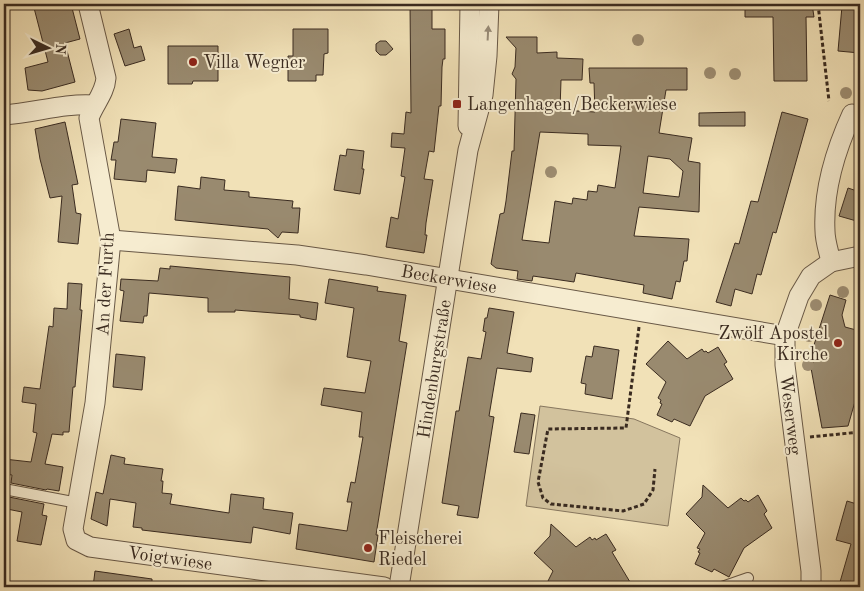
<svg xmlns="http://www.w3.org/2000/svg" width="864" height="591" viewBox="0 0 864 591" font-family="'Old Standard TT',serif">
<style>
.green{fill:#d2c29d;stroke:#86765e}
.building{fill:#998a6f;stroke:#3a2b20;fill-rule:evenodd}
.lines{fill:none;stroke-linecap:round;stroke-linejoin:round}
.service-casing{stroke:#685846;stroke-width:12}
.minor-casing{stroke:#685846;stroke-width:21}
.path{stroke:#3a2b20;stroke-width:3;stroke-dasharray:4 2.5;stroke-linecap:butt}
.service{stroke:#f6ecd0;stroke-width:10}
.minor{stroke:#f6ecd0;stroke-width:19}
.tree{fill:#9d8d72}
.oneway{fill:#988c78}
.poi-dot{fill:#8f2418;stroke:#f6ecd0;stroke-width:2}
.labels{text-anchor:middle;stroke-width:4;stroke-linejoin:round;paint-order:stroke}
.poi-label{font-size:18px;fill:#3a2b20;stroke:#f6ecd0;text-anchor:start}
.street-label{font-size:18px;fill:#3a2b20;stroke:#f6ecd0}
</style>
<rect width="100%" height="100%" fill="#f1e1b7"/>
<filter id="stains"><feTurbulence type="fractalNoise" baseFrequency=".004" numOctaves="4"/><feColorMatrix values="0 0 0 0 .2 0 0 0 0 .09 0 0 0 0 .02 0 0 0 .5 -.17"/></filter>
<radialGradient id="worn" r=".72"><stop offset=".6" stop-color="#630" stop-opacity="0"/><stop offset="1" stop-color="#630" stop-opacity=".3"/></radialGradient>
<!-- green -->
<path class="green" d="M540,406L634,419L680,438L668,526L526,506Z"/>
<!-- building -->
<g class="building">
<path d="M33,4H71L80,39L65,43L75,82L42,91L28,90L25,68L48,62Z"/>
<path d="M410,4H432V29H445V59H443L442,67L441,106H439L434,152L429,151L424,179L433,180L426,223L425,235H427L424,253L386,247L391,217L398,219L405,177L401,176L405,148L391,147L392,133L404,134L406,112L411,113Z"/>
<path d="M745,4H812L814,17H806L807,81H774L773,17H745Z"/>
<path d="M842,6L860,8V53L838,51Z"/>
<path d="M129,29L134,48L141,46L145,60L125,66L114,34Z"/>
<path d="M293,29H328V53L324,54L323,75H316V81H288V56H293Z"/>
<path d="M506,37H537V53L557,52V58L583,59L582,80H561L560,110L595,112L594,83H590L589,68H687V90H666L659,133L692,138L688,161L700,163L699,212L639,207L634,236L689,239L687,261H684L680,282L676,281L672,299L643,293L644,285L576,273L574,282L533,276L532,281L517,279L518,271L496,268L491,264L500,214L504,213L506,201L512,151H514L516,79L512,74L515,67L516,48ZM540,132L588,134V145L621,146L615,188L598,185L597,192L588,191L587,200L573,198L572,204L555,201L549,243L522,240ZM648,156L670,159L683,171L679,197L643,193Z"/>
<path d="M380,41H386L393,49L386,55H380L376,51V44Z"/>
<path d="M168,46H218V81H193L192,84H168Z"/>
<path d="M745,112V126H699V113Z"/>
<path d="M782,112L808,119L776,233L773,232L761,275L757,274L752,294L735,289L731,306L716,302L735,243L739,244L751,201L758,202Z"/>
<path d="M121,119L156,123L152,157L177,159L175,173L147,170L146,182L114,179L116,160H111L114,142H118Z"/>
<path d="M65,122L78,184L72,185L76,213L81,214L78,244L58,242L62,196L50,198L40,159L35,129Z"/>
<path d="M347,149L364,151L362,169H364L360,194L334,190L340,155L346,156Z"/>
<path d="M201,177L225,180L224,190L249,192V197L293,201L292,208H300L298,233L282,232L278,238L268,229L175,220L178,186L200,189Z"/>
<path d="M848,188L860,192V222L839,216Z"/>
<path d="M170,266L290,277L289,299L318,303L316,320L300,317V315L235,310V312H208V298L149,293L147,316H144L143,323L120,321L124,291L120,290L121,279L158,281L160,268L170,269Z"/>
<path d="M329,279L378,287L377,291L406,295L399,341L407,343L376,535H378L374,562L296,549L299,524L347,531L352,502H347L351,482L355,483L363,437H359L362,412L321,405L324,388L365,393L371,361L347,357L354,308L325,303Z"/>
<path d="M68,283L82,284L80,310H82L75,387H73L69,432H63V435L52,434L45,464L63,467L59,491L47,489L46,490L11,483L12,475L4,474V459L31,462L37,433L33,432L36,404L22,402L24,387L40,389L49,326L53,327L54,308L67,309Z"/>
<path d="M830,295L846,300L842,315L845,327L860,331V384L848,426L822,428L811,368L817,351L813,348Z"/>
<path d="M489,308L514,312L507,353L533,358L531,372L497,368L489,416L494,417L478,518L457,515L459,506L442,503L456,411H459L468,357L481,359L486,332L483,331L485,318H487Z"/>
<path d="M668,341L687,359L702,349L704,352L706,351L708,353L718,347L727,362L724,364L733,379L705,396L690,426L674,419L672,422L657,415L662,404L660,403L661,400L658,398L666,382L646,364Z"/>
<path d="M594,346L619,350L612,399L585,394L586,384L581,383L586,356L592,357Z"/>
<path d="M116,354L145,357L142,390L113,387Z"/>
<path d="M521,413L535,415L529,454L514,452Z"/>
<path d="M111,455L125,458L124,464L163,469L161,481H163L162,493L172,494L170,504L229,513L231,494L264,498L263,509L293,513L290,534L253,527L251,543L142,530V528L133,527L136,503L110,499L107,526L91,519L96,492L103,494Z"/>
<path d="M703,485L728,508L741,498L744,501L746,500L748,502L758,495L767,511L764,514L772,528L744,548L729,577L714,569L712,572L695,564L700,553L698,552L700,549L697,548L705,533L686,514L702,497Z"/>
<path d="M9,497L44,504L42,515L47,516L41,545L17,541L22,512L7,509Z"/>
<path d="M847,501L860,505V587L840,582L851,544L836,540Z"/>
<path d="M551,524L576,547L590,537L592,540L595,538L596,540L606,534L616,550L612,552L633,587H545L553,571L534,553L550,536Z"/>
<path d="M95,571L152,579V587H93Z"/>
</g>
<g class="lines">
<!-- service casing -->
<g class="service-casing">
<g id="service">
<path d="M4,489L78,503"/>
<path d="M722,587L748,578"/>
</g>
</g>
<!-- minor casing -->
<g class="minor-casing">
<g id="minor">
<path d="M88,4L106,78C105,93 94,104 89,118L111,240L95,403L73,529L76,540L90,547L384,587"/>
<path d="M4,115C35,113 63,103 94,105"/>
<path d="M468,126L470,4"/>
<path d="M111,240L297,255L366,265L785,336"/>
<path d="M831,262L860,256"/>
<path d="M399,587L468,150L483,95L487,56L489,4"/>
<path d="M811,587V571L785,365V336L799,296L811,276L831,262C829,252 825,241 825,231C823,192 836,149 852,114"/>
</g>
</g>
<!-- path -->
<g class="path">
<path d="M818,4L829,101"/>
<path d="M639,327L626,428L548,429L538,482L543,498L551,504L623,511L644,504L653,490L655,469"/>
<path d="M810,437L860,432"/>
</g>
<!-- service -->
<use href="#service" class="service"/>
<!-- minor -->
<use href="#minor" class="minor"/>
</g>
<!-- trees -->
<g class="tree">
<circle cx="638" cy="40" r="6"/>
<circle cx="710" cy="73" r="6"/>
<circle cx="735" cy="74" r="6"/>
<circle cx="846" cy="93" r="6"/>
<circle cx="551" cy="172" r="6"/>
<circle cx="843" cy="292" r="6"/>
<circle cx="816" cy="305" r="6"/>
<circle cx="809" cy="336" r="6"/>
<circle cx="808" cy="365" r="6"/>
</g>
<!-- one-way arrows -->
<defs><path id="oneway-solid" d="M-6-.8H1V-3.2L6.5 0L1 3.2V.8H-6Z" transform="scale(1.25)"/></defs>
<use class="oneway" href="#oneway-solid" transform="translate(488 33) rotate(-87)"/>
<!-- markers -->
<g class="poi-dot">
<circle cx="193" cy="62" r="5"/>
<rect x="452" y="99" width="10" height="10" rx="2.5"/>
<circle cx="838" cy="343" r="5"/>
<circle cx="368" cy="548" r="5"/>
</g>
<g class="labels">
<!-- poi labels -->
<g class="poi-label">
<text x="203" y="68">Villa Wegner</text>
<text x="467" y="110">Langenhagen/Beckerwiese</text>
<text x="828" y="339" text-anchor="end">Zwölf Apostel<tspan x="828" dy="21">Kirche</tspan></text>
<text x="378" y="544">Fleischerei<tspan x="378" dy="21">Riedel</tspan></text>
</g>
<!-- street labels -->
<g class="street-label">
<text transform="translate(449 279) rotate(10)" y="6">Beckerwiese</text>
<text transform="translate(105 284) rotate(-87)" y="6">An der Furth</text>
<text transform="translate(434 369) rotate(-81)" y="6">Hindenburgstraße</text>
<text transform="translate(791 415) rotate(83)" y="6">Weserweg</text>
<text transform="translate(170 558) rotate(8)" y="6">Voigtwiese</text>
</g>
</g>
<!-- margin -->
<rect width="864" height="591" fill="none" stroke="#f1e1b7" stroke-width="20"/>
<rect x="5" y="5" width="854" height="581" fill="none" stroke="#3a2b20" stroke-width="2.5"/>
<rect x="10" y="10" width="844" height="571" fill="none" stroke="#3a2b20"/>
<!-- north arrow -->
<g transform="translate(48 48) rotate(95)" stroke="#f6ecd0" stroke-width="4" paint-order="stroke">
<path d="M0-4L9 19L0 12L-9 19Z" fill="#3a2b20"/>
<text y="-8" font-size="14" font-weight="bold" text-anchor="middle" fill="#3a2b20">N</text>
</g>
<rect width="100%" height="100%" filter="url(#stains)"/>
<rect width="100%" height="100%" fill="url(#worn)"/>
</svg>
